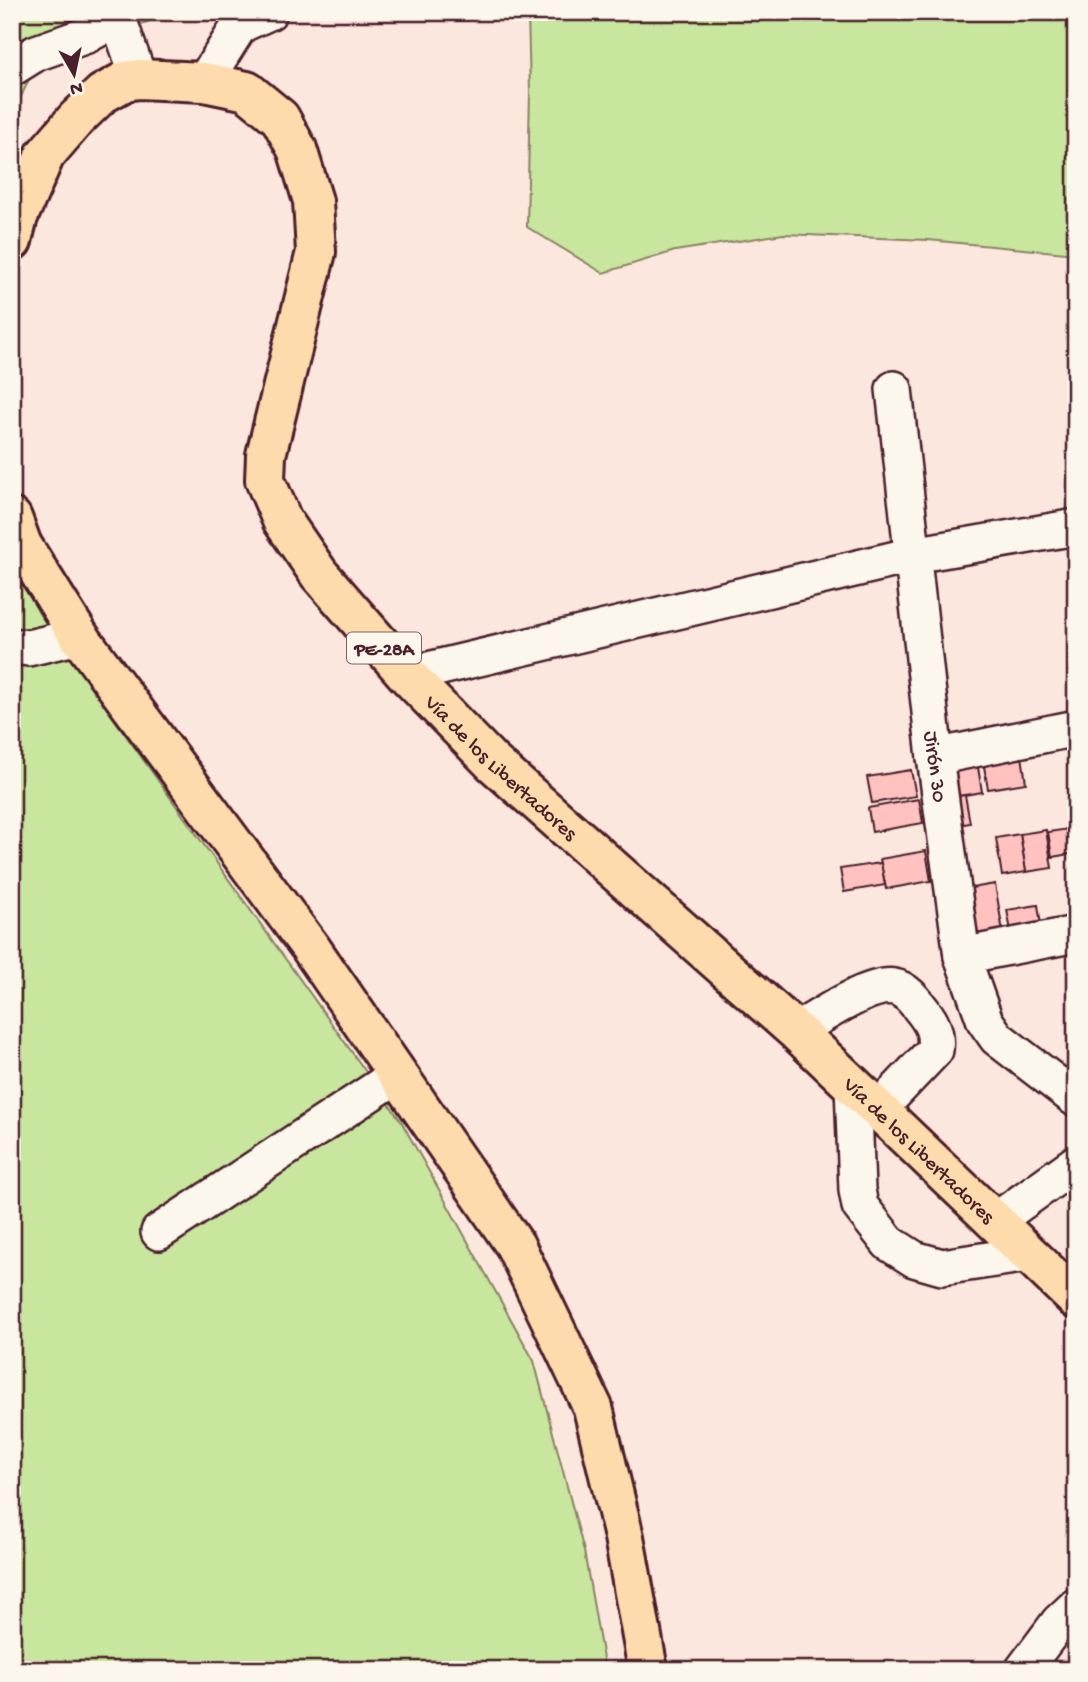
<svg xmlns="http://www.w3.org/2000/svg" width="1088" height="1682" viewBox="0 0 1088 1682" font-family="'Gochi Hand',sans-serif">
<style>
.green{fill:#c8e69e;stroke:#898264;stroke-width:2}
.building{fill:#ffc2bf;stroke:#4a1f2b;stroke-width:2}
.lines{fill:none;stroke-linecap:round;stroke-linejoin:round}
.minor-casing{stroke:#4a1f2b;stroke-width:40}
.highway-casing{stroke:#4a1f2b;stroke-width:44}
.minor{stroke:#fbf7ec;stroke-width:35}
.highway{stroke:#fedbac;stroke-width:38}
.labels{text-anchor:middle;stroke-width:5;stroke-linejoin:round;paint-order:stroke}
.shield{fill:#fbf7ec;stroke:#7f6065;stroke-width:2}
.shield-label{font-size:19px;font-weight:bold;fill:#4a1f2b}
.street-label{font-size:21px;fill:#4a1f2b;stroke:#fbf7ec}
</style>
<rect width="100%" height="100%" fill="#fce7de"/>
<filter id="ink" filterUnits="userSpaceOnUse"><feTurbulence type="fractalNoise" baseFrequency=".0143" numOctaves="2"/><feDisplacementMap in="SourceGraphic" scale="14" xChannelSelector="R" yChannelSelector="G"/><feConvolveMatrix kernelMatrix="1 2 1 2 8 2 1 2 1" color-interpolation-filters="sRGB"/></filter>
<g filter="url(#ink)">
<!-- green -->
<g class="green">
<path d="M12,12H175L37,61L12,117Z"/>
<path d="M528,12H1076V254L928,240L783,234L675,251L603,273L527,227L530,92Z"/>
<path d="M12,564L40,615L401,1121L534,1361L584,1551L605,1670H12Z"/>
</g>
<!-- building -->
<g class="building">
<path d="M1021,749L1026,783L988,789L982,755Z"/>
<path d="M976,755L982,792L948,798L941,760Z"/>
<path d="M911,770L916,796L872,803L867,777Z"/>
<path d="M965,795L970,823L952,826L948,798Z"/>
<path d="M919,799L923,823L872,832L868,808Z"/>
<path d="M1076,828V853L1052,857L1048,832Z"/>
<path d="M1046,830L1052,868L1026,872L1020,834Z"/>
<path d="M1020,834L1026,872L1002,876L996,838Z"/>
<path d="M926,851L931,881L886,889L880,859Z"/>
<path d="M881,863L885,885L844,892L840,869Z"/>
<path d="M995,884L1004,938L969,944L960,890Z"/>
<path d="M1038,905L1042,932L1012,936L1007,910Z"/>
</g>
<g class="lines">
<!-- minor casing -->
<g class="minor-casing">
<g id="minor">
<path d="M12,68L36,53L87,35L118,18L139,79"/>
<path d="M204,82L240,25L269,12"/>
<path id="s1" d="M894,389L935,757L962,956L985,1021L997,1038L1076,1099"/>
<path d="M12,646L28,648L79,636"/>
<path d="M407,675L913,555L1076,527"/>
<path d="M935,757L1076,728"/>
<path d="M962,956L1076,934"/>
<path d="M796,1031C816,1019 870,982 894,987C906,989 915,1001 922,1010C933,1024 937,1033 935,1050L878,1110"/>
<path d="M853,1086L857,1190L860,1206L889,1243L914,1259L942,1267L1028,1254"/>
<path d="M994,1222L1076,1163"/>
<path d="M159,1232L399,1074"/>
<path d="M1023,1670L1059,1622L1076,1606"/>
</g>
</g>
<!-- highway casing -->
<g class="highway-casing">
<g id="highway">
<path id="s2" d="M12,241L18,217L45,155L76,119L102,94L125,81L139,79L204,82L247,91L280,118L297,149L313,201L316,252L266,455L265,480L282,520L319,574L407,675L492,762L796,1031L1076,1299"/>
<path d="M12,518L22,545L79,636L310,947L515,1245L593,1408L624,1537L648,1670"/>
</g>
</g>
<!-- minor -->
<use href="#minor" class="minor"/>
<!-- highway -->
<use href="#highway" class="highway"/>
</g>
</g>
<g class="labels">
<!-- shield labels -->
<rect class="shield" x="347" y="632.5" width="74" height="31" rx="5"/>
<g class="shield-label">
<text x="384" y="655">PE-28A</text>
</g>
<!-- street labels -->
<g class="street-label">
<text dy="7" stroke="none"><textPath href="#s2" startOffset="1118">Vía de los Libertadores</textPath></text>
<text dy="7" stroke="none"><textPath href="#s1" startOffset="380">Jirón 30</textPath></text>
<text dy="7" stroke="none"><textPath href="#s2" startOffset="1685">Vía de los Libertadores</textPath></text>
</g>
</g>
<!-- margin -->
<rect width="1088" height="1682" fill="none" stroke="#fbf7ec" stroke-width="42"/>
<rect x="21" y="21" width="1046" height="1640" fill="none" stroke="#4a1f2b" stroke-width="2.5" filter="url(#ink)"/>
<!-- north arrow -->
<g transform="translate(74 74) rotate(171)" stroke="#fbf7ec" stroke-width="5" paint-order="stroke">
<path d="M0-5L12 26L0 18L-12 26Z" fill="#4a1f2b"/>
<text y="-10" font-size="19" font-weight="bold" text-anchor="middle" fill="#4a1f2b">N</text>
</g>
</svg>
